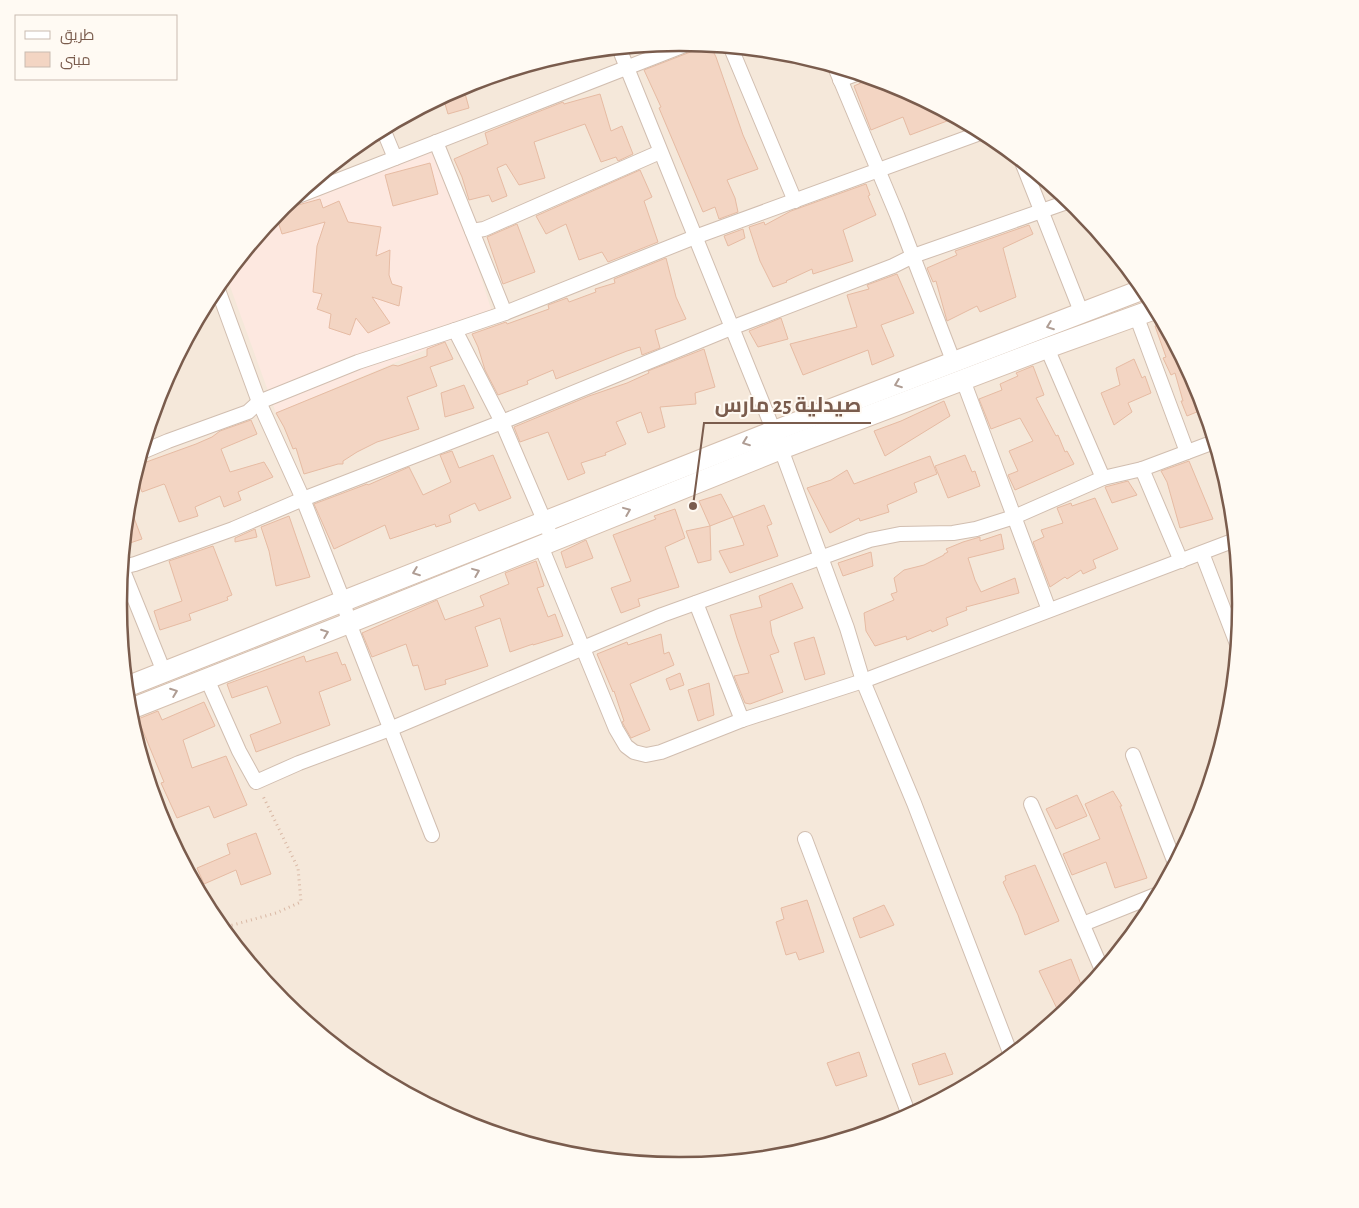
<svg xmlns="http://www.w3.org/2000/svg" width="1359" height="1208" viewBox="0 0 1359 1208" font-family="'Alegreya Sans',Cairo,sans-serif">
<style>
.residential{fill:#f5e8da}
.commercial{fill:#fde8e0}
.building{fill:#f3d5c3;stroke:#e6bba3}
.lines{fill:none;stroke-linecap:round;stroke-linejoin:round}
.minor-casing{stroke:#d1beb0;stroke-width:16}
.secondary-casing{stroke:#d6c0b0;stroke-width:22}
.path{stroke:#d9b8a5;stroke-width:3;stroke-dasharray:1 4;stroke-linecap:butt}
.minor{stroke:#fff;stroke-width:14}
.secondary{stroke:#fff;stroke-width:20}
.oneway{stroke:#af9d94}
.rim{fill:none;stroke:#7a5c4d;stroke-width:2.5}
.leader{fill:none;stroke:#7a5c4d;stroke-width:2}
.callout-dot{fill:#7a5c4d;stroke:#fffaf3;stroke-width:2}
.callout-label{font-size:21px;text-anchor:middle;font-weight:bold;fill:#7a5c4d;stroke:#fffaf3;stroke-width:4;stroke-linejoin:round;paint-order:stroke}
</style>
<rect width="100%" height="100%" fill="#fdf6ec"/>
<!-- residential -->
<circle class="residential" cx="680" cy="604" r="560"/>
<!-- commercial -->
<path class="commercial" d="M438,144L495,321L472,333L427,349L276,413L226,275L283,207L296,196Z"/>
<!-- building -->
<g class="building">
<path d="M699,44L710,45L716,57L743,135L758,169L727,180L735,198L738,212L719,219L715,207L703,212L659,108L661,107L644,70L693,51Z"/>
<path d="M872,78L895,85L955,118L910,135L903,117L871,130L854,86Z"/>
<path d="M463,86L469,108L448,114L443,97Z"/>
<path d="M600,94L611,131L622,126L633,154L618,161L616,157L601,162L585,124L534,142L545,178L519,185L506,164L497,168L507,196L492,202L489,195L469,200L462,177L454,159L488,144L485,133L563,102L564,104Z"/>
<path d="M430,163L438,194L393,206L385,175Z"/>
<path d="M640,170L652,197L644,201L658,242L608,262L602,252L579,260L566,224L546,234L536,216Z"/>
<path d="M866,184L870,195L868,196L876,215L843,230L853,261L813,274L812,269L786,281L787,282L773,287L760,261L749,227L764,222L765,225L791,211Z"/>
<path d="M320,199L323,208L339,201L348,222L381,227L376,256L390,250L389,275L392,284L402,287L399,306L372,297L390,323L368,333L356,318L350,335L329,328L331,314L317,309L322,294L313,292L317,246L325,222L282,234L276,215L280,210Z"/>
<path d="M517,224L535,272L503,284L487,237Z"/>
<path d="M1029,225L1033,234L1003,248L1016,297L980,312L977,306L947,321L936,281L933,282L927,268L957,255L955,251Z"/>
<path d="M743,229L745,238L728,246L724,236Z"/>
<path d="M666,258L676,297L686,319L655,330L660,348L642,355L640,347L627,351L556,379L553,370L527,381L528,384L498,395L485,370L478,347L472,334L506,322L507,324L549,309L548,305L567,298L569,302L596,292L595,289L615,283L614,279Z"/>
<path d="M897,274L914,313L881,325L894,356L872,365L868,350L803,375L790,344L857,327L847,295L869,289L867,285Z"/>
<path d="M781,318L788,339L758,347L749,331Z"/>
<path d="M1163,323L1198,389L1204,409L1187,416L1181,401H1183L1175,373L1171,375L1163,358L1166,357L1155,326Z"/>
<path d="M445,342L453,359L430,367L437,386L407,397L419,429L377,442L357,452L343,461V464H338L304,474L296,448L293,449L284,427L276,413L393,365L398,366L427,356V349Z"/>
<path d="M704,349L715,387L695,393L696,404L660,407L665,427L648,433L641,412L616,422L626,444L605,453L606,455L581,463L585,473L568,480L548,432L520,442L514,427L589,396L627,383L649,373L648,371Z"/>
<path d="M1134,359L1142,378L1145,376L1151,393L1128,403L1132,412L1114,425L1101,393L1120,385L1116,368Z"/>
<path d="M1033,366L1044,395L1036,398L1056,436L1058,435L1065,452L1067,451L1074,464L1015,490L1008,475L1018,471L1009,451L1033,441L1020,418L991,429L979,399L1002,390L1000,384L1018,376L1016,373Z"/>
<path d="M464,385L474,408L445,417L441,393Z"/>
<path d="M944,401L950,416L885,456L874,431L901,421Z"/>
<path d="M251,420L257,434L221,449L230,472L264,462L273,477L238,492L241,500L224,507L220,496L195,507L198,516L179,522L165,485L164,484L142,492L135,474L138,465L196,444L212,437L220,431Z"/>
<path d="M452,451L459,468L493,455L511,498L479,511L475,503L449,515L451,522L436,527L435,524L390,539L385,525L334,549L314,504L367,484L368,485L409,467L423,495L451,482L440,455Z"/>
<path d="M965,455L972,472L975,471L980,486L948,498L935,466Z"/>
<path d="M930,456L937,474L914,483L917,492L887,505L889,512L860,521L859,518L830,533L807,488L831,480L847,470L854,484Z"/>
<path d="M1189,461L1213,519L1180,528L1167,482L1161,471Z"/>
<path d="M1128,481L1137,495L1112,503L1105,487Z"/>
<path d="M721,494L733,517L710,526L699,501Z"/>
<path d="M1095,498L1118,549L1093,560L1096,568L1083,574L1081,570L1067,579L1065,577L1050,587L1033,542L1044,537L1041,530L1063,523L1057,508L1071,503L1072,506Z"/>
<path d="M128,502L142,539L124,545L126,524Z"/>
<path d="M764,505L772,524L767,526L778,556L730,573L719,551L744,545L733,517Z"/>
<path d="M675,509L685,538L665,547L679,587L638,599L640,606L621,613L611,588L631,581L613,535L656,519L654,516Z"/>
<path d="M289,516L310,577L276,586L269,551L261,527Z"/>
<path d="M710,526L711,560L698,563L686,531Z"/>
<path d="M255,529L257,537L235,542V538Z"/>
<path d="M1001,534L1004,549L968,558L975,580L981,592L1015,578L1019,593L966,607L967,610L946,618L948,625L932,632L931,630L907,640L906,636L875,646L866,631L864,613L894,600L891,594L897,592L894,578L904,570L924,565L944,555V554L948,552L946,549L963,542L980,537V541Z"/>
<path d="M586,540L593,558L566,568L561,552Z"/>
<path d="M213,546L232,595L227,597L228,600L189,614L191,620L160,630L154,611L182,601L169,561Z"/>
<path d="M871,552L873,566L843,576L838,563Z"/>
<path d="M536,561L544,586L537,588L548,617L555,614L563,636L533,645V644L510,652L500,618L475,627L488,666L445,680L446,684L425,690L418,665L413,666L406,644L372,657L362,633L437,600L445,620L484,606L480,596L509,584L505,573Z"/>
<path d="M792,583L803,608L770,621L772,634L779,652L770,655L783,692L750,704L745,703L734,676L749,673L737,638L730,615L762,607L759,596Z"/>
<path d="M661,634L664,654L669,652L674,665L630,684L650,730L631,738L622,722L624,721L614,691L613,692L597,654L627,642L628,645Z"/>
<path d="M814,637L825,674L805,680L794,643Z"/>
<path d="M337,652L342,665L345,664L351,680L319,692L330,725L256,752L250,735L281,723L267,686L232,698L227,684L304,656L306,662Z"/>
<path d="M680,673L684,685L670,690L666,679Z"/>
<path d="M709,683L714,715L698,721L688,690Z"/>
<path d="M204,702L215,726L183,740L192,768L226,756L247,805L214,818L209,806L177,818L161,783L164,782L138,719L158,711L162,720Z"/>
<path d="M1113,791L1122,806H1120L1147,878L1115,888L1106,862L1072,875L1063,854L1100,839L1085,804Z"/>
<path d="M1077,795L1087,816L1056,829L1046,809Z"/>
<path d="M256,833L271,874L241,885L236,870L204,884L197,868L230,854L227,844Z"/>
<path d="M1035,865L1059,921L1025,935L1018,915L1003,882L1006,880L1005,876Z"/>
<path d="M807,900L824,952L799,960L796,952L786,955L776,922L784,919L781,908Z"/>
<path d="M884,905L894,925L860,938L853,918Z"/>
<path d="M1071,959L1084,992L1076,1001L1060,1015L1039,971Z"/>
<path d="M859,1052L867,1076L836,1086L827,1063Z"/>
<path d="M945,1053L953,1074L919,1085L912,1064Z"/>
</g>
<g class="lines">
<!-- minor casing -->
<g class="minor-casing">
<g id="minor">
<path d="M619,48L781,449L847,628L863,681L914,803L1011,1055"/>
<path d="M731,48L795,201"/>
<path d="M835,67L897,215L954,363"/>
<path d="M840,80L856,74"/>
<path d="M383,129L395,158"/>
<path d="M436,142L505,313"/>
<path d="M1022,162L1082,314"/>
<path d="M293,198L690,43"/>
<path d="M472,231L484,229L660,152"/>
<path d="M217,287L259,402L303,499L343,600L349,623L432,835"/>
<path d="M1136,315L1187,452"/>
<path d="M455,330L505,313L695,237L983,132"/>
<path d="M1047,348L1103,478L1142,469L1181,561"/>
<path d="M963,380L1049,610"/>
<path d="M142,452L168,441L248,412L259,402L358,362L455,330L502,422L553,541"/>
<path d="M1142,469L1214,442"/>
<path d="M541,546L616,729L626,746L634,752L646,755L661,752L742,720L863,681L1235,540"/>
<path d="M1202,553L1237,644"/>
<path d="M122,567L135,564L233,529L303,499L502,422L731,328L893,266L913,256L1070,201"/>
<path d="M122,568L164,672"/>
<path d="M696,603L742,720"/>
<path d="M207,679L239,751L256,782L299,763L390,729L662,615L870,540L900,534L953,533L976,529L1014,517L1103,478"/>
<path d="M1133,755L1175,863"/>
<path d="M155,801L165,826"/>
<path d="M1031,804L1102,970"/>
<path d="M805,839L909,1115"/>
<path d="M1083,924L1158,894"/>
</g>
</g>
<!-- secondary casing -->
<g class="secondary-casing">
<g id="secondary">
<path d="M126,687L774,431L1144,289"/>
<path d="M128,710L349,623L781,449L1047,348L1155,309"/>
</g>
</g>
<!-- path -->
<path class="path" d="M222,928L276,913L301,902L298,868L262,794"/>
<!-- minor -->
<use href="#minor" class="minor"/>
<!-- secondary -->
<use href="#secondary" class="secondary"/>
</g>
<!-- one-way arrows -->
<defs><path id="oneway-chevron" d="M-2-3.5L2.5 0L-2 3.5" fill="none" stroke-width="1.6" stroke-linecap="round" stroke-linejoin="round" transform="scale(1.25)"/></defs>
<g class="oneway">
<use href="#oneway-chevron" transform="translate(1050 326) rotate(159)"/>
<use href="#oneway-chevron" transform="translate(898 384) rotate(159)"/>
<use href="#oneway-chevron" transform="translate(746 442) rotate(159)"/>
<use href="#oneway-chevron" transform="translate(627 511) rotate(-22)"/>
<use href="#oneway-chevron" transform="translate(416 572) rotate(159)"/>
<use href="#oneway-chevron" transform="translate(476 572) rotate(-22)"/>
<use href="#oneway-chevron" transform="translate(325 633) rotate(-21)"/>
<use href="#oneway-chevron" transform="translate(174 692) rotate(-21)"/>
</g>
<!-- crop -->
<path d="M0 0H1359V1208H0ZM679 51H680A552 552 0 0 1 1232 603V605A552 552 0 0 1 680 1157H679A552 552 0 0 1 127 605V603A552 552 0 0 1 679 51Z" fill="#fffaf3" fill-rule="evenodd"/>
<path class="rim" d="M679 51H680A552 552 0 0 1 1232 603V605A552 552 0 0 1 680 1157H679A552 552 0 0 1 127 605V603A552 552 0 0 1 679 51Z"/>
<!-- callouts -->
<path class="leader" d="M693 506L704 423H871"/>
<circle class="callout-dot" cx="693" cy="506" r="5"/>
<g class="callout-label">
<text x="788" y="412">صيدلية 25 مارس</text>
</g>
<!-- legend -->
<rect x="15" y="15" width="162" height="65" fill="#fffaf3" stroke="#cabbb1"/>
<rect x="25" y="31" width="25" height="8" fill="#ffffff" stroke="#cabbb1"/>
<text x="60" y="40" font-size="15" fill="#7a5c4d">طريق</text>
<rect x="25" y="52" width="25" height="15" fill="#f3d5c3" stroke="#cabbb1"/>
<text x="60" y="65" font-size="15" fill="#7a5c4d">مبنى</text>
</svg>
